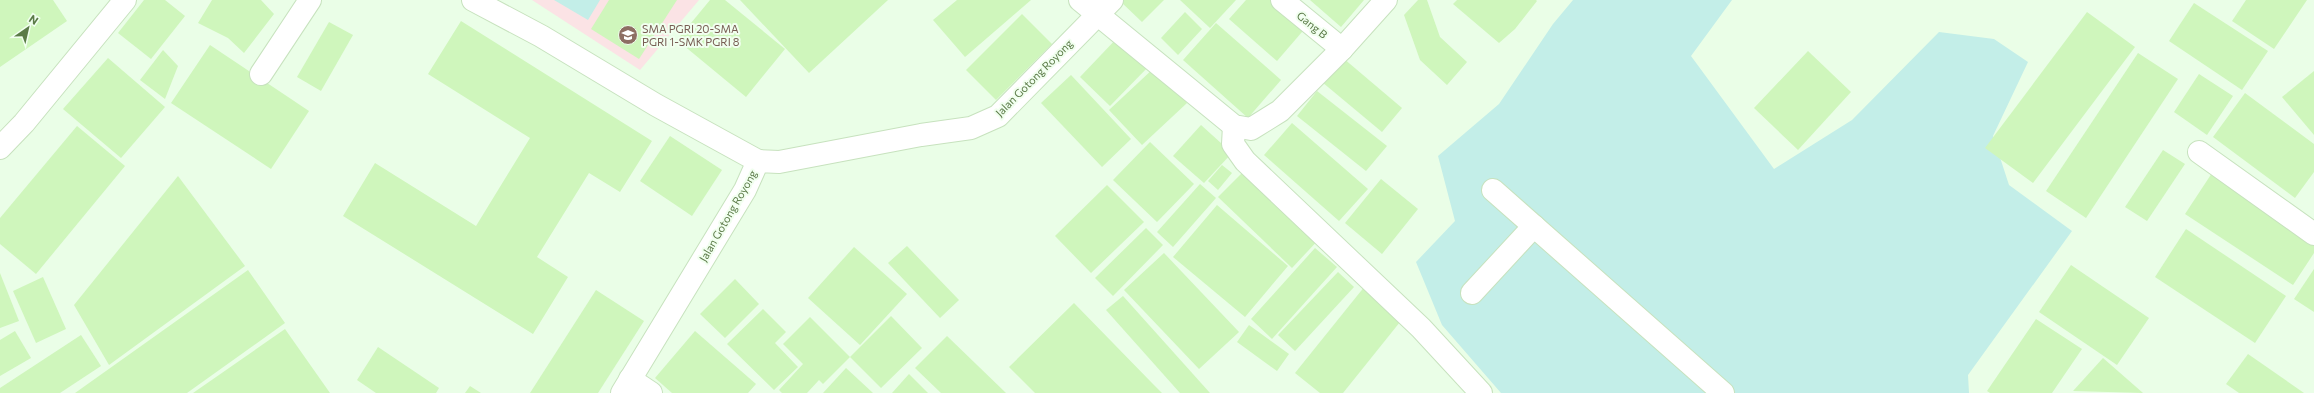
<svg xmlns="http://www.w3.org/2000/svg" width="2314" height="393" viewBox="0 0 2314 393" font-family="Commissioner,sans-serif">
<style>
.education{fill:#fbe3e5}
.green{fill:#c3eee8}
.building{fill:#cff6bc}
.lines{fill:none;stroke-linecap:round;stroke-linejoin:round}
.minor-casing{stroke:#c7e2be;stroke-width:24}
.minor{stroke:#fff;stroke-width:22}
.labels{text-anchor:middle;stroke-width:4;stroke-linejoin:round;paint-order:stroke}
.street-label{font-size:11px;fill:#5b7b48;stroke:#f1ffef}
.education-label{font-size:11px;fill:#785e54;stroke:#f1ffef;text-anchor:start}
</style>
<rect width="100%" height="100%" fill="#eafee7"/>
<!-- education -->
<path class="education" d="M532,0H699L640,70Z"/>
<!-- green -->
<g class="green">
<path d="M554,0H600L588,20Z"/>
<path d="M1573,0H1732L1691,56L1774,169L1852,120L1939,32L1994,39L2028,62L1993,136L2009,185L2072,231L1968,375L1969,393H1501L1442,325L1416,262L1455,221L1438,156L1499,104L1553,24Z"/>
</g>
<!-- building -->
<g class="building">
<path d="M0,0H53L67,21L0,67Z"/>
<path d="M144,0H165L185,16L151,59L118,33Z"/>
<path d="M212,0H261L274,14L244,53L228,38L198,23Z"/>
<path d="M609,0H677L639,59L591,29Z"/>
<path d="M710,0H725L785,49L746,97L677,40Z"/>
<path d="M740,0H888L809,73Z"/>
<path d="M957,0H1031L965,57L933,20Z"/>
<path d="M1121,0H1164L1142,22L1120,1Z"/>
<path d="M1180,0H1236L1210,28Z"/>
<path d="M1246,0H1280L1308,25L1277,61L1229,19Z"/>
<path d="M1310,0H1364L1341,27Z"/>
<path d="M1418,0H1427L1440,37L1467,62L1447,85L1420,60L1404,15Z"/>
<path d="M1457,0H1536L1537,1L1515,29L1499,43L1453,4Z"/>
<path d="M2246,0H2307L2274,49L2232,21Z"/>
<path d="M2194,3L2268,51L2242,90L2169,41Z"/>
<path d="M1185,12L1202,29L1178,55L1161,38Z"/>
<path d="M2087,12L2135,47L2033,183L1985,148Z"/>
<path d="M1022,14L1052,44L996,100L966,70Z"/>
<path d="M461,21L652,141L620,192L589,173L537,257L568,277L533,334L343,216L375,163L476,226L530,138L428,74Z"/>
<path d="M329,22L353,35L321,91L297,77Z"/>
<path d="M1216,23L1281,80L1248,118L1183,60Z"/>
<path d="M1120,35L1150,65L1110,106L1080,77Z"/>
<path d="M210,45L309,111L271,169L171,103Z"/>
<path d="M163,50L178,66L165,99L140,80Z"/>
<path d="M1808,51L1851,92L1798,150L1754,108Z"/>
<path d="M2138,53L2178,79L2086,218L2046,191Z"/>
<path d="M108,58L165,107L121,158L63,109Z"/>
<path d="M1343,58L1402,108L1382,132L1322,82Z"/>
<path d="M1154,68L1187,103L1142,145L1109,110Z"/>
<path d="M2314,71V135L2282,97Z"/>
<path d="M2199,74L2233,96L2207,135L2174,112Z"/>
<path d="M1071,75L1131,139L1102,167L1041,103Z"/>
<path d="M1317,91L1387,146L1366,171L1297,116Z"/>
<path d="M2245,93L2314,144V172L2295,198L2213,137Z"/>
<path d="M1292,123L1368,189L1339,221L1264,155Z"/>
<path d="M1201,125L1232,153L1204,183L1173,156Z"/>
<path d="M77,126L125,166L36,274L0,244V218Z"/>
<path d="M670,136L722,170L692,216L640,181Z"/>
<path d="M1150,142L1194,184L1157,222L1113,180Z"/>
<path d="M2163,150L2185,164L2147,221L2125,207Z"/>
<path d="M1222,165L1232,173L1218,190L1208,181Z"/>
<path d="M1249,166L1322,236L1292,268L1218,197Z"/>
<path d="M2212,173L2314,240V253L2293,285L2185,214Z"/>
<path d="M178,176L245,266L109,365L74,305Z"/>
<path d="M1381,179L1418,209L1382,254L1345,223Z"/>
<path d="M1200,184L1216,198L1173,247L1157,232Z"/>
<path d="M1107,185L1144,222L1091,273L1055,236Z"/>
<path d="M1217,205L1288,266L1245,317L1173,257Z"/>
<path d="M1146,228L1163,245L1113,296L1095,278Z"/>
<path d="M2186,229L2286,296L2255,343L2155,277Z"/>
<path d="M907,246L959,300L940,318L888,263Z"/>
<path d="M854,247L907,294L860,345L808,298Z"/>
<path d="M1315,248L1337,267L1272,339L1251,319Z"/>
<path d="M1164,253L1239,332L1199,369L1124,290Z"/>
<path d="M2071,265L2149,318L2117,365L2039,312Z"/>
<path d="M2314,269V312L2294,299Z"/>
<path d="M248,270L285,323L187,393H75Z"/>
<path d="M1338,272L1354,287L1295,351L1278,335Z"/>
<path d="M0,273L19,321L0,328Z"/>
<path d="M43,277L66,329L36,343L13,291Z"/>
<path d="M735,279L759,304L725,338L700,314Z"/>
<path d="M1365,286L1404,317L1343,393H1320L1295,373Z"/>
<path d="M596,290L644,321L598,393H530Z"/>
<path d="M1123,296L1210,393H1180L1106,310Z"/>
<path d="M1074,303L1152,383L1162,393H1035L1009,367Z"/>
<path d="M763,309L786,332L775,343L798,367L774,390L727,344Z"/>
<path d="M891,316L922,348L881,388L850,357L823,384L819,380L807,393H782L779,390L803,364L783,344L810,317L850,357Z"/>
<path d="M2036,319L2082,349L2052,393H1990L1987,391Z"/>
<path d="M1249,325L1289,354L1277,371L1237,342Z"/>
<path d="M285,329L330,393H193Z"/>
<path d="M15,331L31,358L0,376V340Z"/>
<path d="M695,331L756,384L748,393H672L655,378Z"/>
<path d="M81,335L101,366L60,393H0V388Z"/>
<path d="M947,336L1006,393H941L915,368Z"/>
<path d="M378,347L439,388L436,393H376L357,380Z"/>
<path d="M2248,354L2304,393H2239L2226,384Z"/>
<path d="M2103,358L2143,393L2073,391Z"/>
<path d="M846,368L873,393H823Z"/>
<path d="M909,374L928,393H892Z"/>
<path d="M470,386L481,393H465Z"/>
</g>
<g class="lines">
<!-- minor casing -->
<g class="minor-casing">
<g id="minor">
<path d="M473,0L541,36L656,105L758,161"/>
<path d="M1080,0L1234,126L1251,129L1280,111L1342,49L1386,0"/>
<path d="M1282,0L1342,49"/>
<path d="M261,74L310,0"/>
<path d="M1234,126L1233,144L1245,161L1421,328L1481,393"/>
<path d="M0,148L24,123L125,0"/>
<path d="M2199,152L2314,234"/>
<path d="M1493,190L1723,393"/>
<path d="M1472,293L1534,226"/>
<path d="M630,379L651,393"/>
<path d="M622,393L745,190L758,161L779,162L921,135L971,128L998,116L1112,0"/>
</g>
</g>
<!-- minor -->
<use href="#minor" class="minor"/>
</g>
<!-- icons -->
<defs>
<g id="school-disc" transform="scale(1)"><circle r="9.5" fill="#8d6e63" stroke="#f1ffef"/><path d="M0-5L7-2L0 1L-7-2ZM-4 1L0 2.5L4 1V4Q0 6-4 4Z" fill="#fff"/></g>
</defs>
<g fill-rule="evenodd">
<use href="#school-disc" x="628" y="35"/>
</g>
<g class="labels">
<!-- street labels -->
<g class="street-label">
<text transform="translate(1312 25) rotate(39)" y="4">Gang B</text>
<text transform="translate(1034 78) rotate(-45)" y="4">Jalan Gotong Royong</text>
<text transform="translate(728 216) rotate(-60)" y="4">Jalan Gotong Royong</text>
</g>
<!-- education labels -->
<g class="education-label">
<text x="642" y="33">SMA PGRI 20-SMA<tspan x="642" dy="13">PGRI 1-SMK PGRI 8</tspan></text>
</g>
</g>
<!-- north arrow -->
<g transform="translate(28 28) rotate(34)" stroke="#f1ffef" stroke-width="3" paint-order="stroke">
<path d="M0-3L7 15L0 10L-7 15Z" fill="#5b7b48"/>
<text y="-6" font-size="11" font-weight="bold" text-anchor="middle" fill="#5b7b48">N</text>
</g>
</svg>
